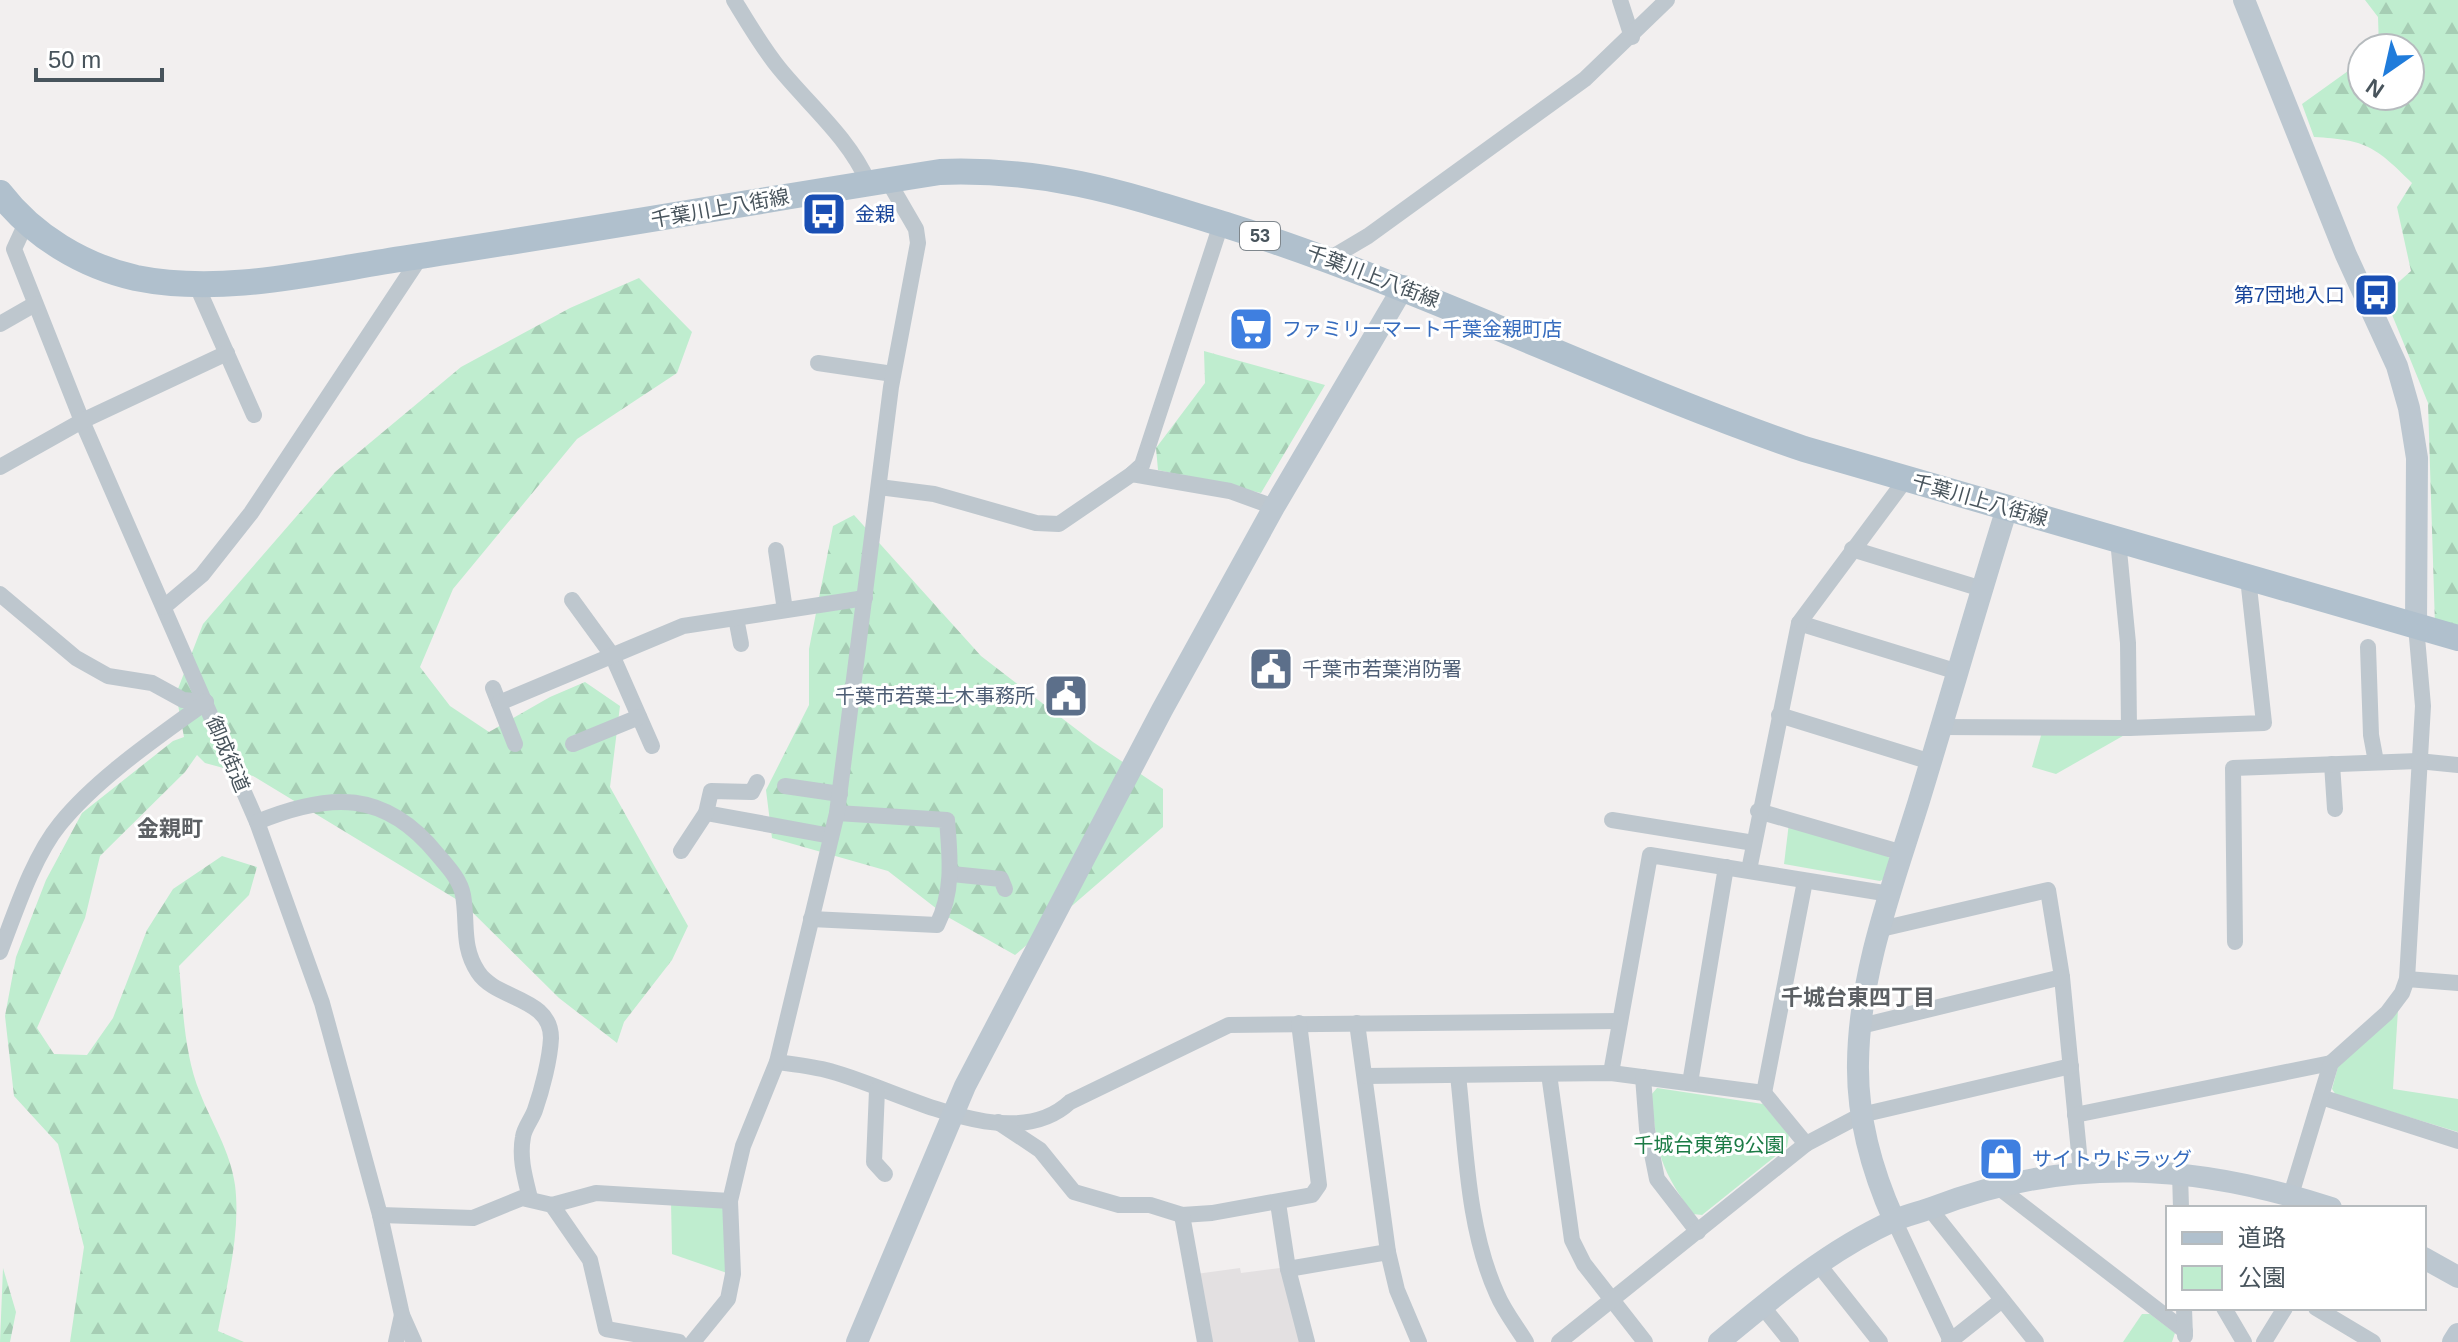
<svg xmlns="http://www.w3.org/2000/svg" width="2458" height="1342" viewBox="0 0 2458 1342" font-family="Helvetica,'Noto Sans JP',sans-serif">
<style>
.education{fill:#e3e0e1}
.forest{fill:url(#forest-firs)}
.park{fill:#bfedcf}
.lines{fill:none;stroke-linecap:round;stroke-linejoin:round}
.street{stroke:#bec7ce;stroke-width:16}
.secondary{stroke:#bcc7d0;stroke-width:22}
.primary{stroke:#b0c0cd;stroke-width:26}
.labels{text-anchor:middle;stroke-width:6;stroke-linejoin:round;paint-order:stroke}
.shield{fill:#fff;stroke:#7f878d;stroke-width:2}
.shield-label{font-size:18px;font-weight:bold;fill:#48545c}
.street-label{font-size:20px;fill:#48545c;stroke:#fff}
.transit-label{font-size:20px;fill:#164399;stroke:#fff;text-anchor:start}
.shop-label{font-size:20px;fill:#366cbe;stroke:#fff;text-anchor:start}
.service-label{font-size:20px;fill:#4e5e75;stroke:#fff;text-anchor:start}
.park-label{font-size:20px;fill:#1b7b45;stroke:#fff}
.neighbourhood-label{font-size:22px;font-weight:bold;fill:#5c6064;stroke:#fff}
</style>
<defs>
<pattern id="forest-firs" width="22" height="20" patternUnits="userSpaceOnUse" patternTransform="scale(2)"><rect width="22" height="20" fill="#bfedcf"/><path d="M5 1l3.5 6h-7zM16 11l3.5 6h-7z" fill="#a6cdb4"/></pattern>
</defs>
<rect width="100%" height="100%" fill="#f2efef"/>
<!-- education -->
<path class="education" d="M1240,1268L1241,1273L1280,1268L1302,1342H1211L1196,1274Z"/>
<!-- forest -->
<g class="forest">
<path d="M2365,0H2458V632L2435,625L2428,403L2384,295L2411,271L2397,207L2412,183C2375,146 2366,140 2314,137L2302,104L2362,61V96H2410V48H2379L2378,17Z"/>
<path d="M639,278L692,332L677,373L577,439L453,589L420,667L450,706L489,732L550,697L585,682L620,706L610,787L688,926L672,960L624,1022L617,1043L559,998L464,904L253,776L205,763L197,755L185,772L100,856L85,918L37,1028L54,1054L87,1055L113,1018L147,930L173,889L222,856L257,867L249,895L179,966C183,1007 184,1054 200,1093C212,1124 230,1150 235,1185C241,1233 227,1283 218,1331L244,1342H70L84,1247L58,1144L14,1096L5,1016L16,957L46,880L82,813L173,741L184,737L176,694L203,624L335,472L461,367L570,308Z"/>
<path d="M1204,351L1325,385L1261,493L1158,470L1156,448L1205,383Z"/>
<path d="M854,515L981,656L1093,742L1163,789V827L1015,955L946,916L888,871L772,838L766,790L809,705V649L833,526Z"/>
<path d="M3,1268L16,1312L10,1342H0Z"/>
</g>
<!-- park -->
<g class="park">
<path d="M2042,732L2128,733L2056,774L2032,767Z"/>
<path d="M1789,823L1885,853L1891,860L1886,878L1880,881L1784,864Z"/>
<path d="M2398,1010L2393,1089L2458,1099V1132L2336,1095L2332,1089L2339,1063Z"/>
<path d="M1657,1088L1763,1104L1789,1135L1787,1147L1702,1215L1693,1214C1658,1165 1658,1154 1651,1095Z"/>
<path d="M671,1201L728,1206L727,1273L672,1254Z"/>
<path d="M2142,1314H2150L2175,1333L2172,1342H2123Z"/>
</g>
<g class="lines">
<!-- street -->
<g class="street">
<path d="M734,0C748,23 762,47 779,68C809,105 849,138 868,182"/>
<path d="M1620,0L1632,37"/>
<path d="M26,223L14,249L82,421L257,822L322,1003L380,1215L402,1315L414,1342"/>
<path d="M1331,258L1368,236L1585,79L1667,0"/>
<path d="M196,284L254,415"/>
<path d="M0,324L35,304"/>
<path d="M818,363L893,374"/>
<path d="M0,467L82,421L227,353"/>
<path d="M1132,474L1142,465L1221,224"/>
<path d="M879,487L934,494L1036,523L1059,524L1132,474L1230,491L1274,507"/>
<path d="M2118,540L2128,643L2129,728"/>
<path d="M1852,549L1982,589"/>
<path d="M776,550L785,610"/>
<path d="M0,594L76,658L108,676L152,683L183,700L206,702"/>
<path d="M572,600L612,655L652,746"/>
<path d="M164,607L202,575L251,513L421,256"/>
<path d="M736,618L741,644"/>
<path d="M1799,623L1958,672"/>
<path d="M2368,647L2371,735L2376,762"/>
<path d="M493,688L515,744"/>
<path d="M499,703L683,626L865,598"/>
<path d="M1779,715L1931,762"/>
<path d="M1940,727L2129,728L2264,723L2248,578"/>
<path d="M573,744L639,717"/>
<path d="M2332,764L2335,809"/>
<path d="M785,786L840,794"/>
<path d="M1758,811L1903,853"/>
<path d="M706,813L831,836"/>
<path d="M1612,820L1754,843"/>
<path d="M257,822C330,792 385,790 437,854C447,866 460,879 463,895C468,923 461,946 478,972C496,1000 551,997 551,1038C550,1059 542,1090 535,1110C532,1119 524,1128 523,1137C519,1158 525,1178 530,1198"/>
<path d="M681,851L706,813L711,791L752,792L757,782"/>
<path d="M1749,870L1799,623L1906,479"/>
<path d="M952,874L1001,879L1005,889"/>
<path d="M811,919L937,925C954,891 950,857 947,820L837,813"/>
<path d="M1881,929L2048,890L2062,977L2081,1173"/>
<path d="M2235,942L2233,768L2418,761L2458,765"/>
<path d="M0,952C15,913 33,857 60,824C97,778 158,737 206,702"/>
<path d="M2407,979L2458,983"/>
<path d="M1357,1023L1388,1252L1397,1290L1419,1342"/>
<path d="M1861,1026L2062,977"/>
<path d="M777,1062C793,1064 810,1066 826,1070C893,1086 1009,1159 1070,1102L1229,1025L1620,1021"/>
<path d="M1611,1073L1650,855L1890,894"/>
<path d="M1549,1074L1572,1240L1584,1264L1645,1342"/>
<path d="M1458,1075C1466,1147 1467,1228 1497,1294C1504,1311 1517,1327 1526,1342"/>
<path d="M1366,1076L1611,1073L1764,1093L1806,1144"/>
<path d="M1643,1077L1647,1129L1657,1179L1698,1232"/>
<path d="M1690,1083L1726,867"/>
<path d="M877,1090L874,1162L885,1174"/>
<path d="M1764,1093L1805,881"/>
<path d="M2321,1097L2458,1141"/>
<path d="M2075,1115L2331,1063"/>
<path d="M998,1122L1040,1150L1074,1192L1119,1205H1150L1182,1215L1212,1213L1312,1195L1319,1185L1299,1023"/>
<path d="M2180,1173L2181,1208"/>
<path d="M1998,1187L2185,1331"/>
<path d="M2291,1195L2331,1063L2387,1013L2402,993L2407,979L2423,706L2416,626"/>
<path d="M1278,1203L1288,1269L1307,1342"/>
<path d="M552,1205L590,1260L606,1329L679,1342"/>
<path d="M1930,1209L2036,1342"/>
<path d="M380,1215L473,1218L522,1198L552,1205L596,1193L730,1201"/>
<path d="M1182,1215L1205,1342"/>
<path d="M1894,1220L1951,1341"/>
<path d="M1819,1265L1880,1342"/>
<path d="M1288,1269L1388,1252"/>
<path d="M1762,1306L1791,1342"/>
<path d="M2184,1308L2185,1336"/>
<path d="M2224,1308L2244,1342"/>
<path d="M2316,1308L2373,1342"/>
<path d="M396,1342L402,1315"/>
<path d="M693,1342L728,1299L733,1274L730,1201L743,1146L777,1062L837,813L891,387L918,243L916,229L887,179"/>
<path d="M1559,1342L1806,1144L1861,1115L2071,1066"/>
<path d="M1949,1342L2002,1300"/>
<path d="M2264,1342L2285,1308"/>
</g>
<!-- secondary -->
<g class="secondary">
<path d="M2244,0L2346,255L2397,366L2409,408L2417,458L2416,626"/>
<path d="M1894,1220C1872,1171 1857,1118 1858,1063C1859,974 1892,887 1918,804C1948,706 1976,607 2007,508"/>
<path d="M2424,1258L2458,1277"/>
<path d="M857,1342L965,1086L1162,710L1274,507L1404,286"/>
<path d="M1719,1342C1773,1297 1829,1250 1893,1221C1906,1215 1921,1212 1934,1207C2069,1155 2196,1164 2331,1208"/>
<path d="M2453,1342L2458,1334"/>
</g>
<!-- primary -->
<path class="primary" d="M0,193C33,236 83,266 136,278C225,296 319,271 407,258C585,231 762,200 940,172C1049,168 1126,194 1229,226C1425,288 1609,382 1804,449L2458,638"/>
</g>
<!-- icons -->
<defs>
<g id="bus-square" transform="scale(2.3)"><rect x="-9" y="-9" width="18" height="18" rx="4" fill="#1a4fb4" stroke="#fff"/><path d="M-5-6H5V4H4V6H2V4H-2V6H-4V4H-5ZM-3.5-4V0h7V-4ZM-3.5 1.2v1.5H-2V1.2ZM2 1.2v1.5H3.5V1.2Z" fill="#fff"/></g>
<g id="supermarket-square" transform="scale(2.3)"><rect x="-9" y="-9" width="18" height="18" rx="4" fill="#3f7fe0" stroke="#fff"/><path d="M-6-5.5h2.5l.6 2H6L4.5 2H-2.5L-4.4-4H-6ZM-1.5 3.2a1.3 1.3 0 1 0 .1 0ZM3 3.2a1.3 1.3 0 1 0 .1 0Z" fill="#fff"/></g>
<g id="civic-square" transform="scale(2.3)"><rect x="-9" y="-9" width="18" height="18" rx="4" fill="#5c6f8a" stroke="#fff"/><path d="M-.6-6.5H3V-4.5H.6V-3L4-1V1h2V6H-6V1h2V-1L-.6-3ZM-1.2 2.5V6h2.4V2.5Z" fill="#fff"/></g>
<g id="shop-square" transform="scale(2.3)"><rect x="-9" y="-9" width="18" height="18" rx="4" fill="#3f7fe0" stroke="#fff"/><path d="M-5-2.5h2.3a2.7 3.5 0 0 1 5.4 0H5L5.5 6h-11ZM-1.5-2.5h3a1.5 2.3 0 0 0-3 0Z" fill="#fff"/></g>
</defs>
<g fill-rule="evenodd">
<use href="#bus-square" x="824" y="214"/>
<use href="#bus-square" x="2376" y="295"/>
<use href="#supermarket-square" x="1251" y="329"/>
<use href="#civic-square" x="1271" y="669"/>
<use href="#civic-square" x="1066" y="696"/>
<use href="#shop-square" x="2001" y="1159"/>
</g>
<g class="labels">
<!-- shield labels -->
<rect class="shield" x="1240" y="222" width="40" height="28" rx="6"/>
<g class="shield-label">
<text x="1260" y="242">53</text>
</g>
<!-- street labels -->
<g class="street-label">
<text transform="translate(720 208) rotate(-10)" y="7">千葉川上八街線</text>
<text transform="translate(1373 276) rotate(21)" y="7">千葉川上八街線</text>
<text transform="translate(1980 500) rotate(16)" y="7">千葉川上八街線</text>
<text transform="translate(228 754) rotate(67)" y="7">御成街道</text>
</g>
<!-- transit labels -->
<g class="transit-label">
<text x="855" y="221">金親</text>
<text x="2345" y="302" text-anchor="end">第7団地入口</text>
</g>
<!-- shop labels -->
<g class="shop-label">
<text x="1282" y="336">ファミリーマート千葉金親町店</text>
<text x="2032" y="1166">サイトウドラッグ</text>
</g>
<!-- service labels -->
<g class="service-label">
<text x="1302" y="676">千葉市若葉消防署</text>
<text x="1035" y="703" text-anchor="end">千葉市若葉土木事務所</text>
</g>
<!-- park labels -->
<g class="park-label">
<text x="1709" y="1152">千城台東第9公園</text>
</g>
<!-- neighbourhood labels -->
<g class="neighbourhood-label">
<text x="170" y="836">金親町</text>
<text x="1858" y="1005">千城台東四丁目</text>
</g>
</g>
<!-- legend -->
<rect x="2166" y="1206" width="260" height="104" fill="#ffffff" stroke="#b6bbbe" stroke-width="2"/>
<rect x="2182" y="1232" width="40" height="12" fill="#b0c0cd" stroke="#b6bbbe" stroke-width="2"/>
<text x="2238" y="1246" font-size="24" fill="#48545c">道路</text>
<rect x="2182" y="1266" width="40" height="24" fill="#bfedcf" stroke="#b6bbbe" stroke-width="2"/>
<text x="2238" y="1286" font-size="24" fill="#48545c">公園</text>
<!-- north arrow -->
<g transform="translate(2386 72) rotate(214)"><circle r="38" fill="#ffffff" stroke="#b6bbbe" stroke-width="2"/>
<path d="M0-6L14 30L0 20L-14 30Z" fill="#207cdb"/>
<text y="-12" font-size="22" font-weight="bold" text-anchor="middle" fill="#48545c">N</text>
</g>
<!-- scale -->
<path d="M36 68v12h126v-12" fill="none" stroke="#48545c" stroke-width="4"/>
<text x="48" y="68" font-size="24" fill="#48545c" stroke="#ffffff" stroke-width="6" paint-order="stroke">50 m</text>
</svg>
